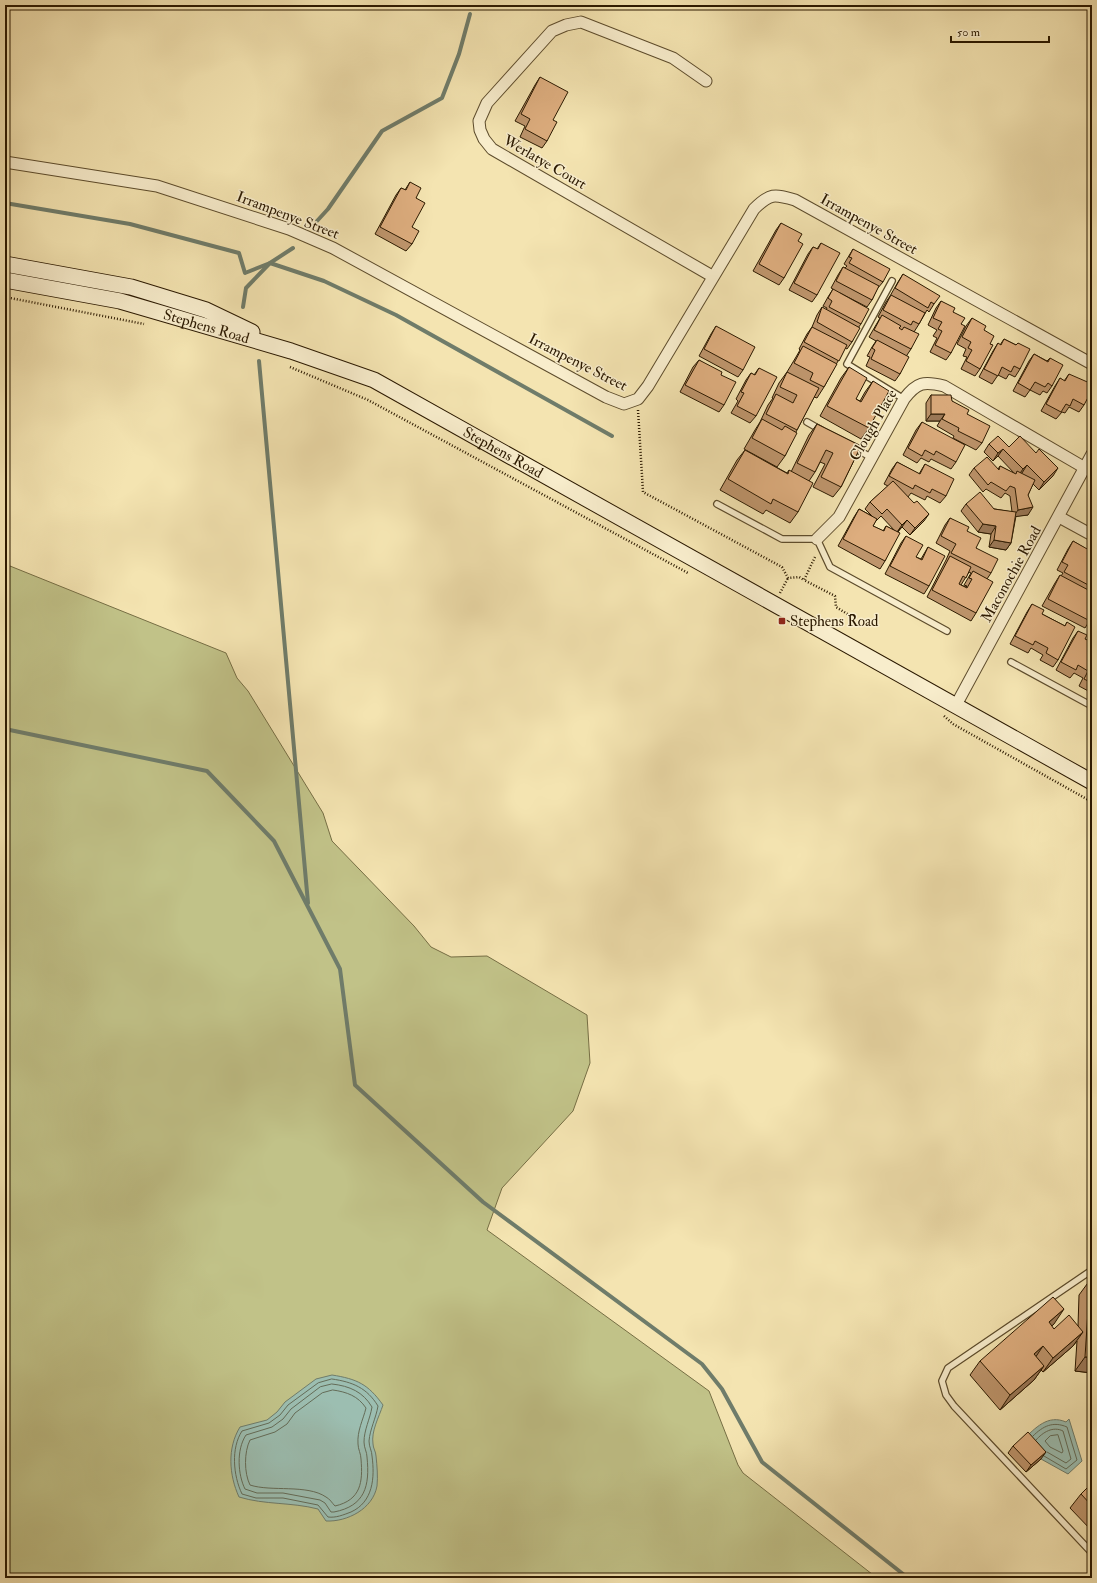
<svg xmlns="http://www.w3.org/2000/svg" width="1097" height="1583" viewBox="0 0 1097 1583" font-family="'IM FELL Double Pica',serif">
<style>
.green{fill:#c1c288;stroke:#766e44}
.water{fill:#9cbeb1;stroke:#6f7c6a}
.lines{fill:none;stroke-linecap:round;stroke-linejoin:round}
.shore{stroke:#646c58;stroke-width:1}
.stream{stroke:#6f7c6a;stroke-width:4}
.lane-casing{stroke:#5d4c2c;stroke-width:8}
.street-casing{stroke:#5d4c2c;stroke-width:13}
.secondary-casing{stroke:#2b1900;stroke-width:17}
.path{stroke:#2b1900;stroke-width:2.5;stroke-dasharray:1 2;stroke-linecap:butt}
.lane{stroke:#f8edcc;stroke-width:5.5}
.street{stroke:#f8edcc;stroke-width:11}
.secondary{stroke:#f8edcc;stroke-width:15}
.wall{fill:#be956c;stroke:#2b1900;fill-rule:evenodd}
.shaded-wall{fill:#9b7958;stroke:#2b1900}
.building{fill:#ddad7e;stroke:#2b1900}
.poi-dot{fill:#8f2418;stroke:#f8edcc;stroke-width:1.5}
.labels{text-anchor:middle;stroke-width:3;stroke-linejoin:round;paint-order:stroke}
.street-label{font-size:15px;fill:#2b1900;stroke:#f8edcc}
.poi-label{font-size:15px;fill:#2b1900;stroke:#f8edcc;text-anchor:start}
</style>
<rect width="100%" height="100%" fill="#f4e4b1"/>
<filter id="stains"><feTurbulence type="fractalNoise" baseFrequency=".005" numOctaves="4"/><feColorMatrix values="0 0 0 0 .2 0 0 0 0 .09 0 0 0 0 .02 0 0 0 .5 -.17"/></filter>
<radialGradient id="worn" r=".72"><stop offset=".6" stop-color="#630" stop-opacity="0"/><stop offset="1" stop-color="#630" stop-opacity=".3"/></radialGradient>
<!-- green -->
<path class="green" d="M5,564L226,653L237,678L248,691L323,813L332,841L414,926L431,947L451,957L487,956L587,1015L590,1063L573,1111L502,1188L487,1230L709,1391L738,1465L743,1473L877,1578H5Z"/>
<!-- water -->
<g class="water">
<path d="M332,1375C357,1379 368,1384 383,1405C379,1417 371,1431 373,1444C373,1448 376,1452 376,1456C377,1465 378,1477 377,1486C373,1509 347,1522 326,1521L318,1509C291,1502 265,1505 239,1497C229,1475 227,1448 240,1427L267,1420L277,1412L285,1402L316,1379Z"/>
<path d="M1069,1419L1082,1461L1068,1474L1041,1459L1023,1440C1035,1428 1048,1414 1066,1422Z"/>
</g>
<g class="lines">
<!-- shore -->
<g class="shore">
<path d="M332,1379C353,1382 367,1388 378,1406C376,1418 370,1429 369,1441C369,1447 372,1451 372,1456C375,1478 373,1502 351,1512C343,1515 336,1518 328,1517L318,1505L283,1498H256L242,1494C233,1475 231,1448 242,1431L269,1423L280,1415L288,1405L318,1383Z"/>
<path d="M332,1384C350,1386 363,1392 372,1407C370,1419 364,1430 364,1442C364,1448 367,1452 367,1457C370,1486 365,1506 334,1512H331L325,1503L320,1500L283,1493H257L245,1489C238,1475 236,1450 246,1435L272,1427L283,1419L291,1409L320,1387Z"/>
<path d="M333,1390C347,1392 358,1396 366,1408C363,1420 357,1431 358,1444C358,1449 361,1454 361,1459C363,1482 361,1500 335,1506C332,1503 330,1499 326,1497C307,1484 271,1492 250,1485C244,1473 244,1452 250,1440L275,1432L287,1424L295,1413L322,1393Z"/>
<path d="M1058,1435L1063,1451L1062,1453L1050,1447L1045,1441L1050,1436Z"/>
<path d="M1033,1436C1043,1426 1053,1421 1067,1427L1077,1460L1066,1469L1044,1456"/>
<path d="M1036,1440C1043,1432 1053,1426 1063,1431L1071,1459L1066,1463L1047,1452"/>
</g>
<!-- stream -->
<g class="stream">
<path d="M5,203L130,224L239,253L245,273L270,263L324,281L396,315L612,436"/>
<path d="M317,221L328,209L382,131L442,98L459,54L470,14"/>
<path d="M243,307L246,288L270,263L293,248"/>
<path d="M259,361L308,903"/>
<path d="M5,729L207,771L274,841L340,969L355,1085L483,1202L702,1364L722,1389L762,1462L908,1578"/>
</g>
<!-- lane casing -->
<g class="lane-casing">
<g id="lane">
<path d="M892,281L847,364L904,399"/>
<path d="M807,422L821,430"/>
<path d="M853,447L872,458"/>
<path d="M717,504L782,539H817L830,567L947,631"/>
<path d="M1011,662L1092,706"/>
<path d="M1092,1270L948,1368L942,1381L946,1395L954,1406L1092,1553"/>
</g>
</g>
<!-- street casing -->
<g class="street-casing">
<g id="street">
<path d="M706,81L673,58L581,22L566,25L552,31L487,103L479,121L480,130L484,139L492,149L712,276"/>
<path d="M5,162L157,186L289,229L333,248L606,397L624,404L638,399L648,386L754,209C770,193 774,194 795,200L1092,364"/>
<path d="M1059,517L1092,535"/>
<path d="M817,539L839,517L904,399C917,382 924,381 944,386L1085,468"/>
<path d="M955,707L1092,454"/>
</g>
</g>
<!-- secondary casing -->
<g class="secondary-casing">
<g id="secondary">
<path d="M5,264L131,287L206,310L252,332"/>
<path id="s1" d="M5,280L120,301L291,351L374,380L1092,782"/>
</g>
</g>
<!-- path -->
<g class="path">
<path d="M5,297L144,324"/>
<path d="M290,367L368,400L688,573"/>
<path d="M638,410L643,492L782,567L788,578L799,577L804,580"/>
<path d="M815,557L804,580L835,596L836,607L849,615"/>
<path d="M780,593L788,578"/>
<path d="M944,716L953,724L1092,802"/>
</g>
<!-- lane -->
<use href="#lane" class="lane"/>
<!-- street -->
<use href="#street" class="street"/>
<!-- secondary -->
<use href="#secondary" class="secondary"/>
</g>
<!-- wall -->
<g class="wall">
<path d="M540,77L547,141L542,148L520,137L525,126L515,121L535,85Z"/>
<path d="M410,182L416,198L412,227V244L406,251L375,234L396,195L401,188L405,190Z"/>
<path d="M781,223L798,241L784,278L779,285L753,271L776,230Z"/>
<path d="M821,243L817,295L812,302L789,290L808,254L813,247L817,249Z"/>
<path d="M853,249L883,282L877,289L872,300L867,307L840,293L861,324L858,328L852,342L847,349L845,348L824,387L817,398L814,397L796,432L785,456L777,467L744,449L755,430L760,422L768,405L773,398H772L779,383L787,372L796,357L800,350L799,349L807,334L812,327L817,315L822,307L826,310L827,308L823,306L828,297L833,289L831,288L838,275L843,267L845,268L847,266L844,264Z"/>
<path d="M903,274L934,304L929,312L927,310L919,324L914,332L911,349L907,355L900,374L895,381L866,366L870,357L867,356L872,347L876,341L869,337L880,318L878,317L886,302L890,296L898,282Z"/>
<path d="M941,301L953,312L961,324L951,353L946,360L930,352L937,338L933,336L937,330L928,325L936,308Z"/>
<path d="M972,318L984,330L990,344L980,369L975,376L961,369L967,357L963,356L966,349L957,344L966,326Z"/>
<path d="M716,326L743,370L738,377L699,356L711,334Z"/>
<path d="M1004,339L1016,345L1018,343L1020,369L1015,377L1009,374L1006,379L998,375L992,384L979,377L993,351L998,343L1000,345Z"/>
<path d="M1034,354L1047,361L1050,358L1052,386L1047,393L1043,391L1040,395L1030,390L1025,397L1013,391L1029,361Z"/>
<path d="M699,360L721,375L724,405L719,412L680,392L693,367Z"/>
<path d="M849,367L856,399L860,401L865,392L873,381L869,428L861,439L820,416L841,378Z"/>
<path d="M759,368L756,416L750,423L731,413L738,401L736,399L746,380L751,373L754,375Z"/>
<path d="M1069,374L1084,405L1079,412L1069,407L1065,413L1062,412L1056,419L1041,411L1055,386L1060,378L1064,381Z"/>
<path d="M931,395L952,401L967,414L982,443L976,450L953,438L954,436L937,426L940,421H926V403Z"/>
<path d="M922,422L956,462L951,469L931,459L929,462L921,458L917,463L903,455L916,430Z"/>
<path d="M817,424L861,446L841,487L833,497L813,487L825,464L820,462L815,472L809,481L798,512L790,523L766,510L763,514L720,490L737,460L745,450L787,473L789,470L791,472L809,435Z"/>
<path d="M989,444L1009,447L1053,476L1039,490L1033,484L1028,495V515L1016,516L1011,543L1006,550L989,547L991,534L978,532L961,511L966,504L1012,512L1010,496L1005,493L1001,498L986,489L983,492L969,475L974,468L998,469L1000,466L1015,474L998,456L993,461L984,452Z"/>
<path d="M897,462L919,474L925,464L946,496L940,503L927,496L925,500L911,493L908,497L924,521L910,535L902,527L898,532L885,561L880,569L838,546L854,517L859,509L872,516L865,509L870,502L888,486L884,484L892,469ZM881,516L895,531L886,526L883,531L873,526L876,520V521Z"/>
<path d="M950,518L967,531L976,548L991,573L987,579L976,613L971,621L927,597L946,560L950,551L936,543L945,525ZM969,572L971,573L964,585L967,586L966,587L961,585Z"/>
<path d="M906,536L916,557L921,559L928,547L929,586L924,594L885,574L901,543Z"/>
<path d="M1073,541L1088,550L1092,545V617L1085,628L1042,606L1055,583L1060,575L1061,576L1063,573L1057,570L1068,549Z"/>
<path d="M1032,604L1042,614L1065,626L1067,622L1058,660L1053,667L1040,660L1043,655L1031,648L1028,653L1010,644L1027,612Z"/>
<path d="M1078,631L1085,639L1092,642V693L1079,686L1083,678L1074,673L1070,678L1056,670L1073,638Z"/>
<path d="M1090,1280L1092,1373L1075,1371L1077,1341L1073,1346L1043,1372L1041,1370L1034,1380L1000,1410L970,1375L980,1361L1054,1324L1051,1326L1054,1329L1078,1326L1079,1295Z"/>
<path d="M1013,1446L1041,1459L1026,1472L1008,1453Z"/>
<path d="M1092,1483V1531L1070,1508L1081,1494Z"/>
</g>
<!-- shaded-wall -->
<g class="shaded-wall">
<path d="M931,414H945L940,421H926Z"/>
<path d="M1003,449L998,456L993,461L998,453Z"/>
<path d="M1027,465L1022,473L1018,476L1023,469Z"/>
<path d="M1058,468L1053,476L1039,490L1044,482Z"/>
<path d="M1033,507L1028,515L1013,517L1018,510Z"/>
<path d="M929,514L924,521L910,535L915,528Z"/>
<path d="M907,520L902,527L897,532L902,525Z"/>
<path d="M983,524L996,526L991,534L978,532Z"/>
<path d="M994,540L1011,543L1006,550L989,547Z"/>
<path d="M1064,1309L1054,1324L1039,1337L1049,1322Z"/>
<path d="M1083,1332L1073,1346L1043,1372L1053,1358Z"/>
<path d="M1043,1346L1033,1361L1034,1354Z"/>
<path d="M1085,1357H1092V1373L1075,1371Z"/>
<path d="M1044,1366L1034,1380L1000,1410L1010,1395Z"/>
<path d="M1046,1452L1041,1459L1026,1472L1031,1465Z"/>
</g>
<!-- building -->
<g class="building">
<path d="M540,77L568,92L553,120L557,122L547,141L525,129L530,119L521,114Z"/>
<path d="M410,182L421,188L416,198L425,203L412,227L419,231L412,244L380,227L401,188L406,190Z"/>
<path d="M781,223L802,234L798,241L803,244L784,278L759,264Z"/>
<path d="M821,243L840,253L817,295L794,283L813,247L818,249Z"/>
<path d="M853,249L890,269L883,282L849,263L852,258L849,257Z"/>
<path d="M843,267L879,286L872,300L836,281Z"/>
<path d="M903,274L940,296L934,304L931,302L928,308L895,288Z"/>
<path d="M833,289L869,309L861,324L829,307L832,301L828,298Z"/>
<path d="M891,295L925,313L919,324L913,321L911,325L883,310Z"/>
<path d="M941,301L955,308L953,312L965,318L961,324L965,326L951,353L935,345L942,331L938,329L942,322L933,318Z"/>
<path d="M822,307L860,328L852,342L817,322Z"/>
<path d="M882,315L901,326L899,328L902,330L904,327L919,334L911,349L874,330Z"/>
<path d="M972,318L986,326L984,330L994,336L990,344L993,345L980,369L966,361L972,350L968,348L971,342L962,337Z"/>
<path d="M716,326L755,347L743,370L704,349Z"/>
<path d="M812,327L847,345L839,361L804,342Z"/>
<path d="M1004,339L1016,345L1018,343L1030,349L1020,369L1014,366L1011,372L1002,367L998,376L984,369L998,343L1001,345Z"/>
<path d="M877,340L909,357L900,374L871,359L875,350L872,348Z"/>
<path d="M803,346L837,364L824,387L810,380L813,373L794,363Z"/>
<path d="M1034,354L1048,362L1050,358L1063,365L1052,386L1048,383L1045,387L1035,382L1030,390L1018,383Z"/>
<path d="M699,360L722,372L721,375L736,382L724,405L685,385Z"/>
<path d="M849,367L867,378L856,399L861,402L873,381L889,391L869,428L827,406Z"/>
<path d="M759,368L777,377L756,416L737,406L744,393L741,392L751,373L755,375Z"/>
<path d="M787,372L819,388L797,430L766,414L776,394L793,403L797,395L780,387Z"/>
<path d="M1069,374L1092,384V390L1084,405L1073,399L1070,406L1066,404L1061,412L1046,404L1060,378L1065,381Z"/>
<path d="M931,395H951L952,401L969,410L967,414L990,426L982,443L958,431L959,428L942,419L945,414H931Z"/>
<path d="M762,419L782,430L785,426L797,433L785,456L752,438Z"/>
<path d="M922,422L965,445L956,462L936,451L934,455L925,450L922,456L908,448Z"/>
<path d="M817,424L861,446L841,487L821,477L833,453L826,450L815,472L797,463Z"/>
<path d="M998,436L1009,447L1020,436L1036,453L1039,449L1058,468L1044,482L1027,465L1023,469L1003,449L998,453L989,444Z"/>
<path d="M745,450L788,474L789,470L813,483L798,512L773,499L771,504L728,479Z"/>
<path d="M987,457L999,470L1000,466L1016,474L1017,471L1035,480L1028,495L1033,507L1018,510L1015,488L1010,486L1006,491L991,482L988,485L974,468Z"/>
<path d="M897,462L920,474L925,464L954,479L946,496L932,489L930,493L915,485L913,489L889,476Z"/>
<path d="M893,481L914,503L917,501L929,514L915,528L907,520L902,525L887,509L882,514L870,502Z"/>
<path d="M980,492L994,509L1016,512L1011,543L994,540L996,526L983,524L966,504Z"/>
<path d="M859,509L877,519L873,526L884,531L886,526L900,533L885,561L843,539Z"/>
<path d="M950,518L969,527L967,531L981,538L976,548L998,559L991,573L951,553L956,544L941,536Z"/>
<path d="M906,536L923,545L916,557L922,560L928,547L945,556L929,586L890,566Z"/>
<path d="M1073,541L1089,550L1092,545V587L1064,572L1068,565L1062,562Z"/>
<path d="M950,556L971,567L966,578L963,576L959,584L967,588L972,579L969,578L973,571L993,582L976,613L932,590Z"/>
<path d="M1060,575L1092,592V617L1090,621L1048,599Z"/>
<path d="M1032,604L1044,610L1042,614L1065,626L1067,622L1075,627L1058,660L1046,653L1048,648L1035,641L1033,645L1015,636Z"/>
<path d="M1078,631L1087,635L1085,639L1092,642V683L1084,679L1088,671L1078,665L1076,670L1061,662Z"/>
<path d="M1090,1280L1092,1281V1357H1085Z"/>
<path d="M1053,1297L1064,1309L1049,1322L1054,1329L1069,1315L1083,1332L1053,1358L1043,1346L1034,1354L1044,1366L1010,1395L980,1361Z"/>
<path d="M1028,1432L1046,1452L1031,1465L1013,1446Z"/>
<path d="M1092,1483V1506L1081,1494Z"/>
</g>
<!-- markers -->
<rect class="poi-dot" x="778" y="617" width="8" height="8" rx="2"/>
<g class="labels">
<!-- street labels -->
<g class="street-label">
<text transform="translate(545 162) rotate(30)" y="5">Werlatye Court</text>
<text transform="translate(288 215) rotate(21)" y="5">Irrampenye Street</text>
<text transform="translate(869 224) rotate(29)" y="5">Irrampenye Street</text>
<text dy="5" stroke="none"><textPath href="#s1" startOffset="207">Stephens Road</textPath></text>
<text transform="translate(578 362) rotate(27)" y="5">Irrampenye Street</text>
<text transform="translate(873 425) rotate(-60)" y="5">Clough Place</text>
<text dy="5" stroke="none"><textPath href="#s1" startOffset="531">Stephens Road</textPath></text>
<text transform="translate(1011 574) rotate(-61)" y="5">Maconochie Road</text>
</g>
<!-- poi labels -->
<g class="poi-label">
<text x="790" y="626">Stephens Road</text>
</g>
</g>
<!-- margin -->
<rect width="1097" height="1583" fill="none" stroke="#f4e4b1" stroke-width="20"/>
<rect x="6" y="6" width="1085" height="1571" fill="none" stroke="#2b1900" stroke-width="2"/>
<rect x="10" y="10" width="1077" height="1563" fill="none" stroke="#2b1900"/>
<!-- scale -->
<path d="M951 36v6h98v-6" fill="none" stroke="#2b1900" stroke-width="2"/>
<text x="957" y="36" font-size="12" fill="#2b1900" stroke="#f8edcc" stroke-width="3" paint-order="stroke">50 m</text>
<rect width="100%" height="100%" filter="url(#stains)"/>
<rect width="100%" height="100%" fill="url(#worn)"/>
</svg>
